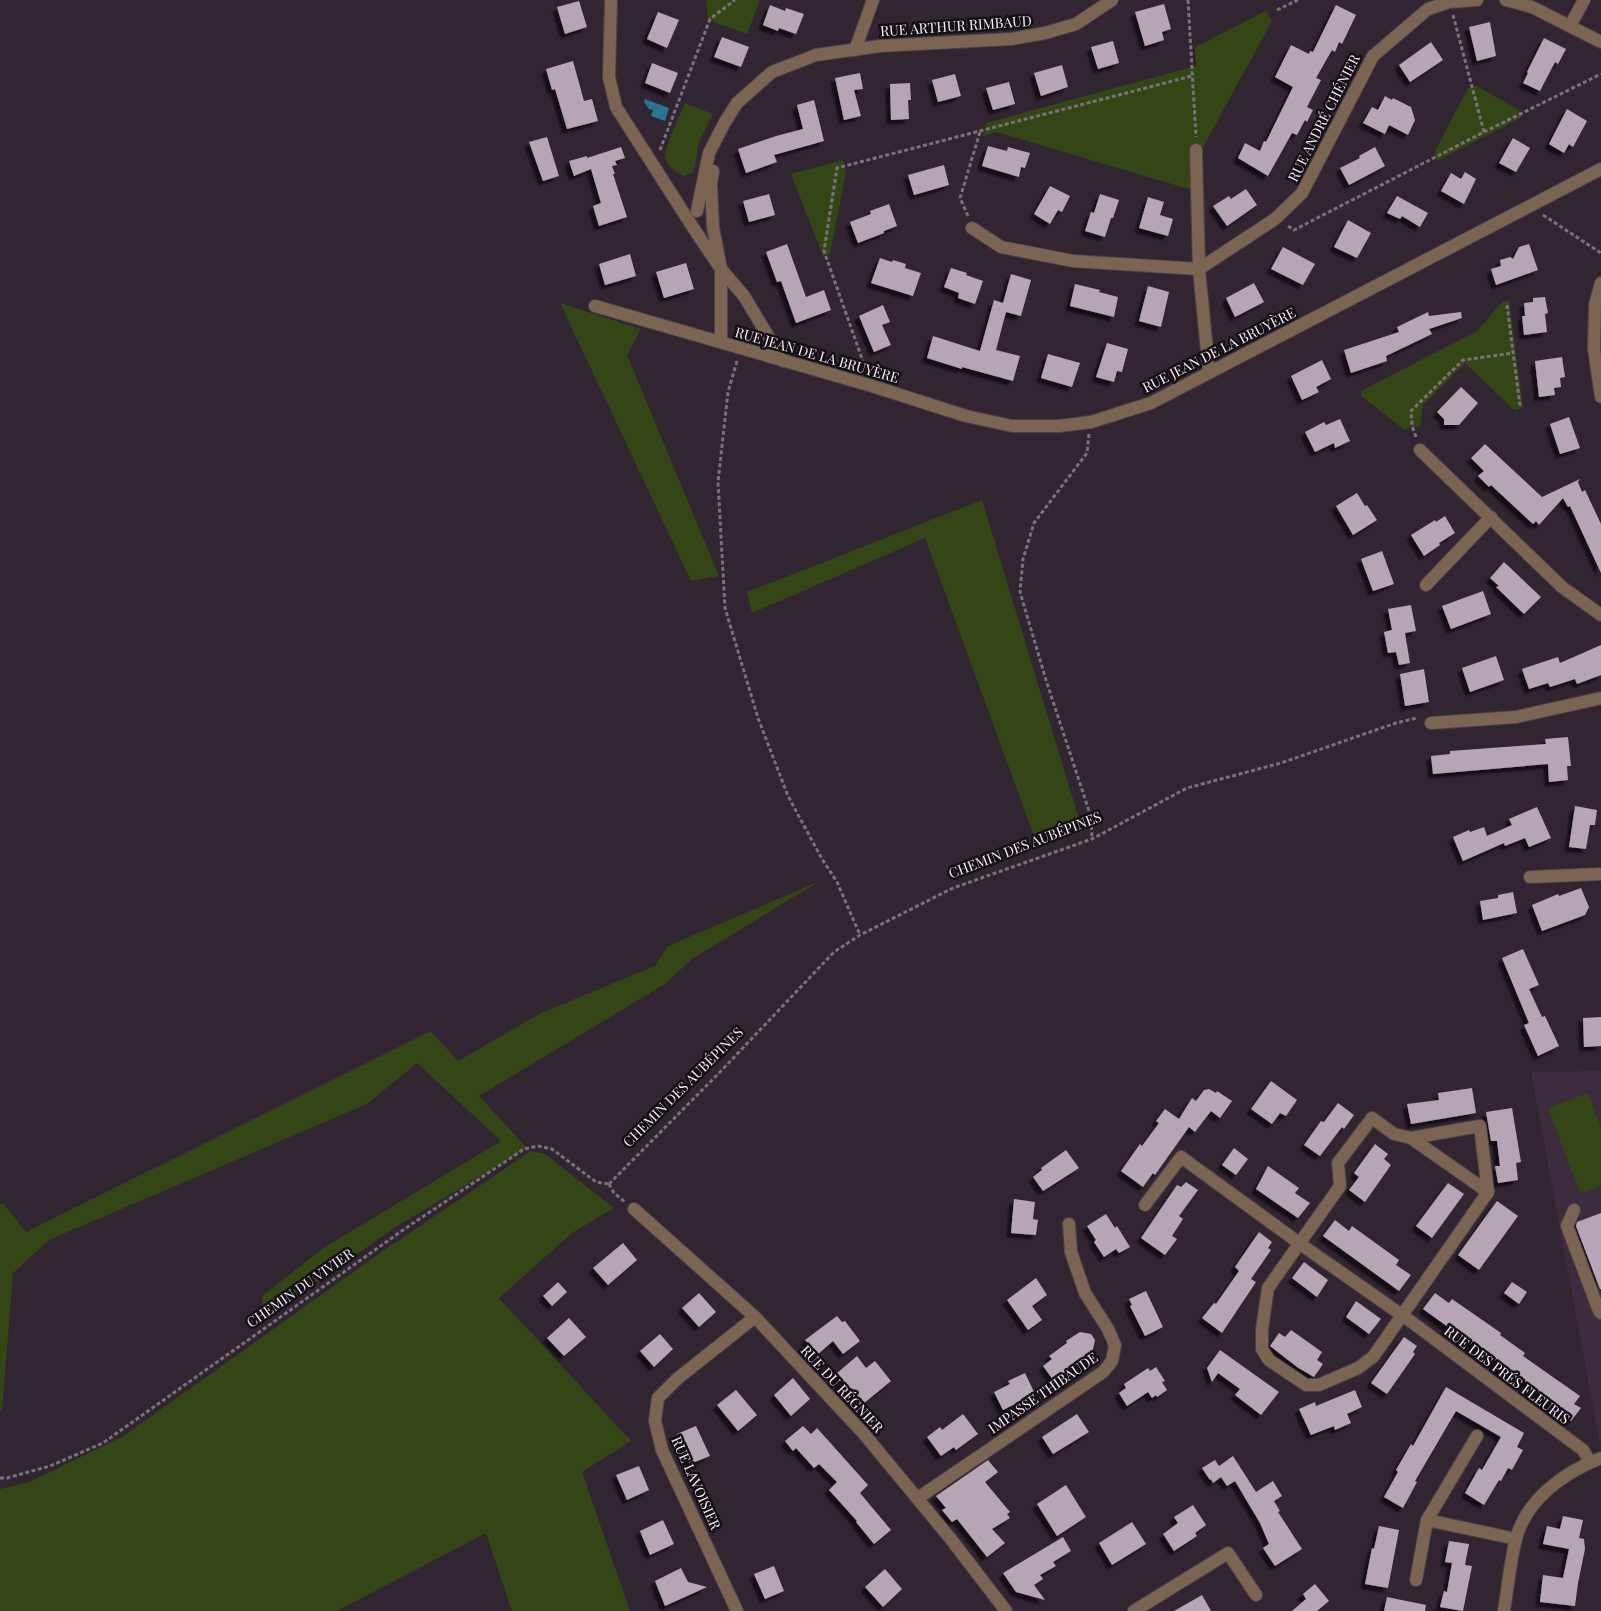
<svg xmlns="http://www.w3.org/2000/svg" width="1601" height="1611" viewBox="0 0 1601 1611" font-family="'Playfair Display',serif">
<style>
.built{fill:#3d2c3d}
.green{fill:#344615}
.water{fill:#267693}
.building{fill:#b5a5b5;filter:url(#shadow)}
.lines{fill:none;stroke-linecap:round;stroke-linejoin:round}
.minor-casing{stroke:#4d414d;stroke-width:14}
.path{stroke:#7a707a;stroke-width:3;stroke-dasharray:4 2.5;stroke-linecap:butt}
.minor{stroke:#7b6552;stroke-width:12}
.labels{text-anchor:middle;stroke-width:5;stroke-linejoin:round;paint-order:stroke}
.street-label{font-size:14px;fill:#f8f0f8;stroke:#151015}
</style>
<defs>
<filter id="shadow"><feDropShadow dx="-4.5" dy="4.5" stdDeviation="1" flood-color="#0009"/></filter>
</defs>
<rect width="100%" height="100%" fill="#312531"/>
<!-- built -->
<path class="built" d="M1601,1071V1444L1600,1445L1531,1072Z"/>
<!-- green -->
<g class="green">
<path d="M706,0H760L747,34L708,20Z"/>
<path d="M1266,11L1272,21L1201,151L1192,190L997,132L983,136L986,123L1196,66L1195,47Z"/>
<path d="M1477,86L1519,110L1522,117L1437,161L1434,153L1468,88Z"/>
<path d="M685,103L713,114L699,142L695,168L692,173L684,176C675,172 667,166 665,156C664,149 681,113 685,103Z"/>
<path d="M843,160L846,172L830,254L823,256L791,174Z"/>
<path d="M1509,301L1523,408L1514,410L1465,363L1423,405L1420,427L1412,426L1405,430L1361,396V391L1477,331L1502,302Z"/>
<path d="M560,303L641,329L627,355L719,576L691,581Z"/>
<path d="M982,500L1083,832L1037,844L925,538L752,613L747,592Z"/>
<path d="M820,881L692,959L665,984L479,1096L527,1148L399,1225L280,1307L263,1309L262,1296L325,1247L501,1141L417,1063L367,1104L49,1240L13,1273L2,1411H0V1204H4L26,1232L431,1031L458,1061L541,1013L655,966L668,946Z"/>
<path d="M1588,1093L1601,1128V1186L1580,1193L1548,1108Z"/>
<path d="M531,1151L545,1154L614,1208L572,1233L499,1298L631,1441L582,1472L630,1611H512L486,1533L337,1611H0V1489L29,1482L122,1437L380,1253Z"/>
</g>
<!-- water -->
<path class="water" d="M645,99L669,108L665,121L651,116L653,110L649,109L644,102Z"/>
<!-- building -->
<g class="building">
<path d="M579,1L587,27L565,34L557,7Z"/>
<path d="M1164,4L1171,29L1162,32L1164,40L1145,46L1135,12Z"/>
<path d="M770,5L785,11L786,8L804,14L796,34L779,28L778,31L763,25Z"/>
<path d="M1336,5L1356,15L1342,44L1339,42L1335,52L1332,50L1316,78L1321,80L1307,107L1313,110L1307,122L1305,120L1297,135L1292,133L1268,176L1238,158L1245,143L1260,151L1264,141L1266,142L1293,87L1275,77L1291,45L1309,54L1310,51L1313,52Z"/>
<path d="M658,12L679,20L667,48L647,39Z"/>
<path d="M1490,22L1496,56L1477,61L1469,27Z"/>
<path d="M722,37L749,47L741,67L714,57Z"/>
<path d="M1544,38L1566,49L1558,64L1555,62L1540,91L1523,83L1528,73L1527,72Z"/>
<path d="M1113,41L1119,63L1098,69L1091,47Z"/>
<path d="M1431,42L1443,60L1410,82L1399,65Z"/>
<path d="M573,61L584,101L592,99L598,121L567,129L555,89L552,90L546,69Z"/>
<path d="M652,63L678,73L670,93L645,83Z"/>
<path d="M1062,65L1068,87L1041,96L1034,73Z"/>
<path d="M860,73L863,89L854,90L861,116L844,120L835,78Z"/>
<path d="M955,74L961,96L938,102L932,80Z"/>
<path d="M1009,82L1015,104L993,110L986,88Z"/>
<path d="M910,83L911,100H908L909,119L891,120L890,84Z"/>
<path d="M1385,96L1392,100L1393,98L1411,107L1415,120L1408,135L1389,125L1385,134L1363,123L1372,107L1378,110Z"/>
<path d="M814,100L824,141L774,155L777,162L746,173L738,149L776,136L803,129L797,105Z"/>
<path d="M1567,109L1587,121L1573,147L1569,144L1564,153L1549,144Z"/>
<path d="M547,137L559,176L543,181L529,142Z"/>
<path d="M1513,138L1530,148L1516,172L1499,163Z"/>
<path d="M988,146L1007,151L1008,147L1030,153L1025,168L1021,167L1019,177L982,166Z"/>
<path d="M621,147L625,158L615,161L617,165L612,166L615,174H613L627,217L599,226L593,206L601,203L591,169L574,176L569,161L587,156V158Z"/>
<path d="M1375,147L1385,166L1349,185L1340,168L1360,158L1359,156Z"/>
<path d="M944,165L949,185L914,195L908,175Z"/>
<path d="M1465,172L1476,179L1464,204L1441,191L1451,173L1461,179Z"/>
<path d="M1050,186L1070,196L1062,212L1058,210L1050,224L1034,214Z"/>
<path d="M1246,189L1257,205L1227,226L1213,206L1229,196L1231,199Z"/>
<path d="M769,194L775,215L749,222L743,201Z"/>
<path d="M1100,194L1119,200L1113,218H1111L1105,237L1085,231L1091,212L1094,213Z"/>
<path d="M1397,196L1428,213L1420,227L1402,216L1400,219L1387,213Z"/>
<path d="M1148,197L1164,202L1160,215L1173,219L1168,236L1139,228Z"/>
<path d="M889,204L897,226L884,231V233L858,243L850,222L871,214L870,211Z"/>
<path d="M1348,220L1371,233L1357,258L1334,247Z"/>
<path d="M787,244L806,297L824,290L831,310L796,323L781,281L777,282L766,252Z"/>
<path d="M1529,244L1538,270L1496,285L1491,269L1501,266L1500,260L1510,257L1513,259L1519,247Z"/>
<path d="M1283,247L1315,264L1303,285L1271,269Z"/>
<path d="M630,254L636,276L605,285L599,264Z"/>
<path d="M880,258L892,262L893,260L906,264L905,268L921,273L913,296L871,283Z"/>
<path d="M686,263L694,289L664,298L656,272Z"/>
<path d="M951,268L967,273L966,275L983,281L975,304L958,298L959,293L944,287Z"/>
<path d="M1011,274L1031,280L1021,316L1006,312L996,350L1020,356L1013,381L962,367V369L927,358L933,336L980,351L994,300L1003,303Z"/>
<path d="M1254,283L1264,302L1235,317L1226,298Z"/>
<path d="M1075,284L1100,290L1099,292L1118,297L1114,317L1070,306Z"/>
<path d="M1148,286L1169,292L1161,327L1139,321Z"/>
<path d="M1545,297L1548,313L1545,314L1547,332L1524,335L1522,316H1525L1524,303L1533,302V298Z"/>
<path d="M883,305L890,322L882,325L891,345L874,352L859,316Z"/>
<path d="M1428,312L1429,316L1461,312L1462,318L1429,329L1432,334L1386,356L1387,361L1351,373L1344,350L1399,332L1397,327Z"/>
<path d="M1107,343L1128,349L1122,372L1117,371L1114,382L1096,377Z"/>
<path d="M1048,354L1080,363L1072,387L1041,378Z"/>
<path d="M1562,357L1565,377L1560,378L1561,387L1554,388L1555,395L1539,397L1535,361Z"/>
<path d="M1322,360L1331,379L1316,387L1319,392L1302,400L1291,376Z"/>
<path d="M1461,387L1478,403L1459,425H1444V419L1437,412Z"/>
<path d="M1569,417L1580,448L1560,454L1550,424Z"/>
<path d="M1340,419L1350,441L1335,448L1334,443L1315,452L1305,432L1324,422L1326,425Z"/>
<path d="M1485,444L1542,497L1580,479L1578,482L1582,492L1585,490L1601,524V573L1570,506L1568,507L1563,498L1539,525L1536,521L1533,524L1491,485L1489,487L1478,476L1484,471L1471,458Z"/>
<path d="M1357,493L1365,506L1367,505L1377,520L1353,535L1336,506Z"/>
<path d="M1445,516L1455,533L1439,543L1440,545L1424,556L1411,535L1435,520L1436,522Z"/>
<path d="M1382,551L1394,584L1373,591L1361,559Z"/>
<path d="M1504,562L1541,597L1524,614L1496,587L1499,586L1490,578Z"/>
<path d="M1483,591L1491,614L1451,629L1442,606Z"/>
<path d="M1411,605L1416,631L1405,633L1410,663L1399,665L1396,652L1388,653L1384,632L1392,630L1388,609Z"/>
<path d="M1601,645V675L1577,684L1575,679L1550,687L1548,683L1529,689L1522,669L1558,657L1560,663Z"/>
<path d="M1496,656L1504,680L1470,692L1462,668Z"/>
<path d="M1424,669L1429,702L1405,706L1400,674Z"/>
<path d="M1568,737L1571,766H1567L1568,780L1549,782L1548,764L1433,774L1431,756L1450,754V751L1546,744L1545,739Z"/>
<path d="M1575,806L1597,810L1595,825H1590L1586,849L1569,847Z"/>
<path d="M1537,807L1551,838L1529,847L1525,838L1505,846L1504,843L1463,861L1453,837L1469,830L1470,832L1484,827L1487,836L1512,825L1509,819Z"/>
<path d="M1581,888L1589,907L1585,915L1542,931L1532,905L1558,894L1559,896Z"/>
<path d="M1513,892L1517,913L1483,920L1480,901L1498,898V895Z"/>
<path d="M1523,949L1539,985L1529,989L1542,1017L1545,1016L1559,1046L1538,1056L1524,1025L1529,1023L1502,958Z"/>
<path d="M1601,1017V1046L1584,1047L1583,1018Z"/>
<path d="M1271,1081L1297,1100L1286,1116L1280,1113L1272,1124L1251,1109Z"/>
<path d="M1472,1088L1476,1113L1411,1124L1407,1104L1439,1100L1438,1093Z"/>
<path d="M1209,1089L1216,1093L1217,1091L1232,1101L1220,1118L1211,1111L1195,1132L1189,1127L1155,1175L1153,1173L1143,1187L1121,1171L1140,1144L1142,1146L1159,1123L1156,1121L1165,1109L1179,1119L1192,1098L1196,1101L1204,1090Z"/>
<path d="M1338,1103L1354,1115L1344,1129L1342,1127L1320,1156L1304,1145L1321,1121L1324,1122Z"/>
<path d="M1512,1108L1521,1162L1516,1163L1518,1180L1498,1183L1495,1166H1500L1497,1141H1491L1486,1112Z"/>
<path d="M1375,1144L1388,1154L1384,1159L1391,1165L1365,1202L1349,1190L1359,1177L1354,1173Z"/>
<path d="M1234,1148L1248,1159L1236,1175L1222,1165Z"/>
<path d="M1066,1150L1079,1168L1043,1191L1033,1177L1042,1170L1041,1168Z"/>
<path d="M1268,1166L1299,1188L1295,1193L1310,1203L1298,1218L1256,1189Z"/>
<path d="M1186,1182L1198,1190L1179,1216L1183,1219L1172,1236L1177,1239L1165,1255L1141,1238L1177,1185L1181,1187Z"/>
<path d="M1448,1183L1464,1194L1432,1238L1416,1226Z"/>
<path d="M1014,1199L1035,1202L1033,1219L1038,1220L1036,1235L1011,1233Z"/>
<path d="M1497,1201L1518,1216L1479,1270L1458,1255Z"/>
<path d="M1601,1213V1289H1600L1576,1226L1577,1222Z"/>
<path d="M1106,1214L1115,1228L1117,1226L1130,1247L1119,1253L1116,1249L1104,1257L1094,1242L1096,1240L1087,1226Z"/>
<path d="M1335,1220L1349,1231L1352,1226L1399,1260L1396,1265L1411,1275L1399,1291L1323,1236Z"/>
<path d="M1259,1232L1272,1242L1268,1248L1271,1250L1251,1279L1256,1282L1222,1333L1202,1318L1214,1303L1216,1304L1239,1271L1235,1267Z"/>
<path d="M623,1243L637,1260L608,1285L593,1268Z"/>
<path d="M1304,1262L1328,1280L1317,1297L1292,1278Z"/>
<path d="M1036,1278L1047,1295L1032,1306L1042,1320L1028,1330L1007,1300Z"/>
<path d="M558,1282L567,1292L552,1306L543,1296Z"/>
<path d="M1512,1282L1527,1292L1519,1304L1504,1293Z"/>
<path d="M1146,1291L1163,1327L1145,1336L1130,1306L1132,1305L1129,1299Z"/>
<path d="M699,1293L716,1312L699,1327L682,1308Z"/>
<path d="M1435,1293L1449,1303L1452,1299L1501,1333L1500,1335L1525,1353L1523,1356L1580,1396L1574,1404L1581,1408L1571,1421L1540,1399L1543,1395L1423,1309Z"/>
<path d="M1356,1301L1381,1319L1369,1334L1346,1317Z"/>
<path d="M837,1316L842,1322L845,1321L860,1341L843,1354L833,1341L817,1355L805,1340Z"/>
<path d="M569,1318L586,1337L564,1356L547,1338Z"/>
<path d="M1291,1330L1322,1352L1317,1360L1323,1364L1314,1377L1297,1367L1270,1346L1279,1333L1285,1337Z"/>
<path d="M1080,1332L1091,1334L1095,1340L1092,1354L1054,1381L1043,1366L1052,1359L1049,1356L1067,1343L1066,1341Z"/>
<path d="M660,1334L673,1349L654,1367L640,1351Z"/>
<path d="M1404,1337L1417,1346L1413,1352L1415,1354L1387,1394L1371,1383Z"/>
<path d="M1220,1350L1279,1392L1261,1415L1235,1395L1240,1389L1218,1373L1212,1382L1207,1368Z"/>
<path d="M857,1356L866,1368L875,1361L891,1381L858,1408L840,1386L843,1384L836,1374Z"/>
<path d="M1156,1367L1165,1381L1162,1382L1167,1390L1157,1397L1156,1395L1152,1398L1148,1392L1127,1406L1119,1393L1126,1388L1124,1384L1148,1368L1150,1371Z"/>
<path d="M1025,1373L1035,1394L1003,1410L994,1392L1010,1384L1008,1381Z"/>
<path d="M793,1378L810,1399L791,1416L774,1395Z"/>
<path d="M1446,1387L1524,1433L1517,1447L1523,1450L1512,1470L1508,1468L1501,1481L1499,1480L1484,1505L1465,1493L1479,1468L1482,1470L1501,1437L1456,1411L1415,1481L1417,1482L1403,1508L1384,1497L1398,1472L1396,1470L1411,1444L1413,1446Z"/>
<path d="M736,1390L757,1415L738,1431L717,1405Z"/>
<path d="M1355,1390L1362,1407L1347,1414L1351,1423L1335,1430L1334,1426L1311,1435L1299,1409L1315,1402L1316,1406Z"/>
<path d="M963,1414L978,1434L956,1450L954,1447L941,1456L927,1437L940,1427L942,1430Z"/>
<path d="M1077,1414L1089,1432L1053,1454L1042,1437Z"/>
<path d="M696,1426L710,1456L690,1464L677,1434Z"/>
<path d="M803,1426L811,1434L817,1428L868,1485L860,1493L891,1530L874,1544L856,1522L857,1521L829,1490L837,1482L819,1464L814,1468L796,1448L793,1451L785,1441Z"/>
<path d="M1233,1456L1256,1492L1273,1481L1282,1496L1274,1501L1280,1511L1278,1512L1302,1549L1275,1566L1263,1548L1269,1544L1260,1523L1235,1481L1227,1486L1221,1477L1213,1483L1211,1479L1210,1480L1202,1468L1215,1460L1219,1466Z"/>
<path d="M988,1460L998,1472L985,1482L1010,1512L1007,1514L1010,1518L992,1529L1005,1543L987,1557L957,1519L952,1522L942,1510L946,1508L936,1496Z"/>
<path d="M639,1466L649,1490L627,1500L616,1475Z"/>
<path d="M1066,1485L1086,1517L1057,1536L1037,1504Z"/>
<path d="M1193,1505L1206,1525L1195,1533L1197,1536L1174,1551L1163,1534L1178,1523L1174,1517Z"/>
<path d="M1563,1516L1583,1520L1579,1538L1584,1539L1585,1549L1578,1583L1575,1606L1540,1602L1543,1575L1563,1578L1569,1549L1543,1544L1547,1526L1560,1529Z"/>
<path d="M663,1520L674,1544L650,1555L640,1531Z"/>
<path d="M1132,1522L1146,1544L1112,1565L1099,1543Z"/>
<path d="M1379,1526L1399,1530L1388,1588L1365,1584L1372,1548L1374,1549Z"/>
<path d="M1063,1537L1071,1551L1053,1562L1056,1566L1040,1575L1043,1579L1034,1585L1045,1600L1016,1592L1003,1573Z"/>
<path d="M1449,1541L1469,1544L1465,1565L1472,1566L1463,1611L1440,1607L1444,1591L1447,1592L1452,1563L1445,1562Z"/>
<path d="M774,1566L784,1591L765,1599L754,1574Z"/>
<path d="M681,1568L688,1582L707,1587L665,1606L655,1581Z"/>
<path d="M885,1569L902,1589L883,1607L865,1587Z"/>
<path d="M1315,1584L1329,1601L1317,1611H1292L1306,1599L1303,1594Z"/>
<path d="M1202,1595L1211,1611H1174Z"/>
<path d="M1387,1597L1426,1605L1425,1611H1384Z"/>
</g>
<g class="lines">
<!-- minor casing -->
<g class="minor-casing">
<g id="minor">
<path d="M611,0L609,77L616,107L694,229L721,269L744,296L783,361"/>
<path d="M1506,0L1532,7L1601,42"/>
<path d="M1570,26L1584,0"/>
<path d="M855,50L873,0"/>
<path d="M1196,150L1199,269L1209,372"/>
<path d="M713,171L711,184L713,227L721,269V342"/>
<path d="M697,211L709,153L725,122L737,103L772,72L816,55L880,46L1011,39L1045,33L1076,24L1112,0"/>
<path d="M972,228L1001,247L1073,261L1199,269L1275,219L1302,193L1373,56L1428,9L1449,2L1477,0"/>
<path d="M1601,283L1595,305L1594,349L1601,397"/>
<path d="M595,306L872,386L966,416L1012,426H1059L1091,422L1151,403L1601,169"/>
<path d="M1420,450L1562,587L1601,615"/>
<path d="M1426,585L1491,517"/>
<path d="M1431,723L1516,717L1601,698"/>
<path d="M1530,877L1601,874"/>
<path d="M1372,1118L1394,1134L1411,1138L1488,1192L1373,1357L1358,1368L1319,1385H1306L1269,1360L1262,1349V1329L1268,1288L1340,1186L1338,1163Z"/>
<path d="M1411,1138L1480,1126L1488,1192"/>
<path d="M1145,1205L1181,1157L1306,1248L1409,1320L1583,1450L1590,1462"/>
<path d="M634,1209L755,1317L864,1434L950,1538L1006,1611"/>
<path d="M1574,1210L1567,1226L1599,1311L1601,1313"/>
<path d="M918,1498L1103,1372L1112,1361L1115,1345L1108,1329L1085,1293L1071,1252L1069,1224"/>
<path d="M1427,1520L1516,1539"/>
<path d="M1416,1580L1427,1520L1477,1436"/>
<path d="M737,1611L662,1450L655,1421L658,1398L677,1379L755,1317"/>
<path d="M1134,1611L1228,1553L1256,1595"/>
<path d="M1504,1611C1508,1587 1510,1562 1516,1539C1526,1500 1564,1472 1601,1458"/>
</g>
</g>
<!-- path -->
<g class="path">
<path d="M1188,0L1196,137"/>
<path d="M1277,10L1298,0"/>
<path d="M1453,15L1484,132"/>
<path d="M660,150L710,19L735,0"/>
<path d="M1543,215L1601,253"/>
<path d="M968,216L960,198L980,132"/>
<path d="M1288,226L1294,230L1484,132L1601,74"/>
<path d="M1507,305L1520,406"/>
<path d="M737,361L728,392L718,482L725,608L758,718L788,796L822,859L837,882L860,935"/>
<path d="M866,370L824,251L837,168L1192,76"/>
<path d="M1089,434L1087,453L1034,523L1023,559L1020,592L1046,680L1091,817L1092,839"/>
<path d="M1416,437L1412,426L1411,411L1463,360L1513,353"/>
<path d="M609,1184L721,1071L834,952L860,935L953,888L1092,839L1187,788L1281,763L1396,723L1417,718"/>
<path d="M609,1184L614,1193L625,1202"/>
<path d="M0,1478H7L50,1466L103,1443L403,1230L524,1149L538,1146L552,1149L596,1182L609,1184"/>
</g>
<!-- minor -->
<use href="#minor" class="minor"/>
</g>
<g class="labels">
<!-- street labels -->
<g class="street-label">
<text transform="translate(956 26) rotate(-4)" y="5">RUE ARTHUR RIMBAUD</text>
<text transform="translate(1324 118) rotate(-63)" y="5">RUE ANDRÉ CHÉNIER</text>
<text transform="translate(1219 350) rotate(-27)" y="5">RUE JEAN DE LA BRUYÈRE</text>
<text transform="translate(817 355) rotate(16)" y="5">RUE JEAN DE LA BRUYÈRE</text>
<text transform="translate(1025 845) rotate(-21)" y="5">CHEMIN DES AUBÉPINES</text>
<text transform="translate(683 1087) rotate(-45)" y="5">CHEMIN DES AUBÉPINES</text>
<text transform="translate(300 1288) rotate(-35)" y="5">CHEMIN DU VIVIER</text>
<text transform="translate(1507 1375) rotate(37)" y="5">RUE DES PRÉS FLEURIS</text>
<text transform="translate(842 1389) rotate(47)" y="5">RUE DU RÉGNIER</text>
<text transform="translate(1043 1393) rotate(-35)" y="5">IMPASSE THIBAUDE</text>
<text transform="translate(696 1483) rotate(66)" y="5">RUE LAVOISIER</text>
</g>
</g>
</svg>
